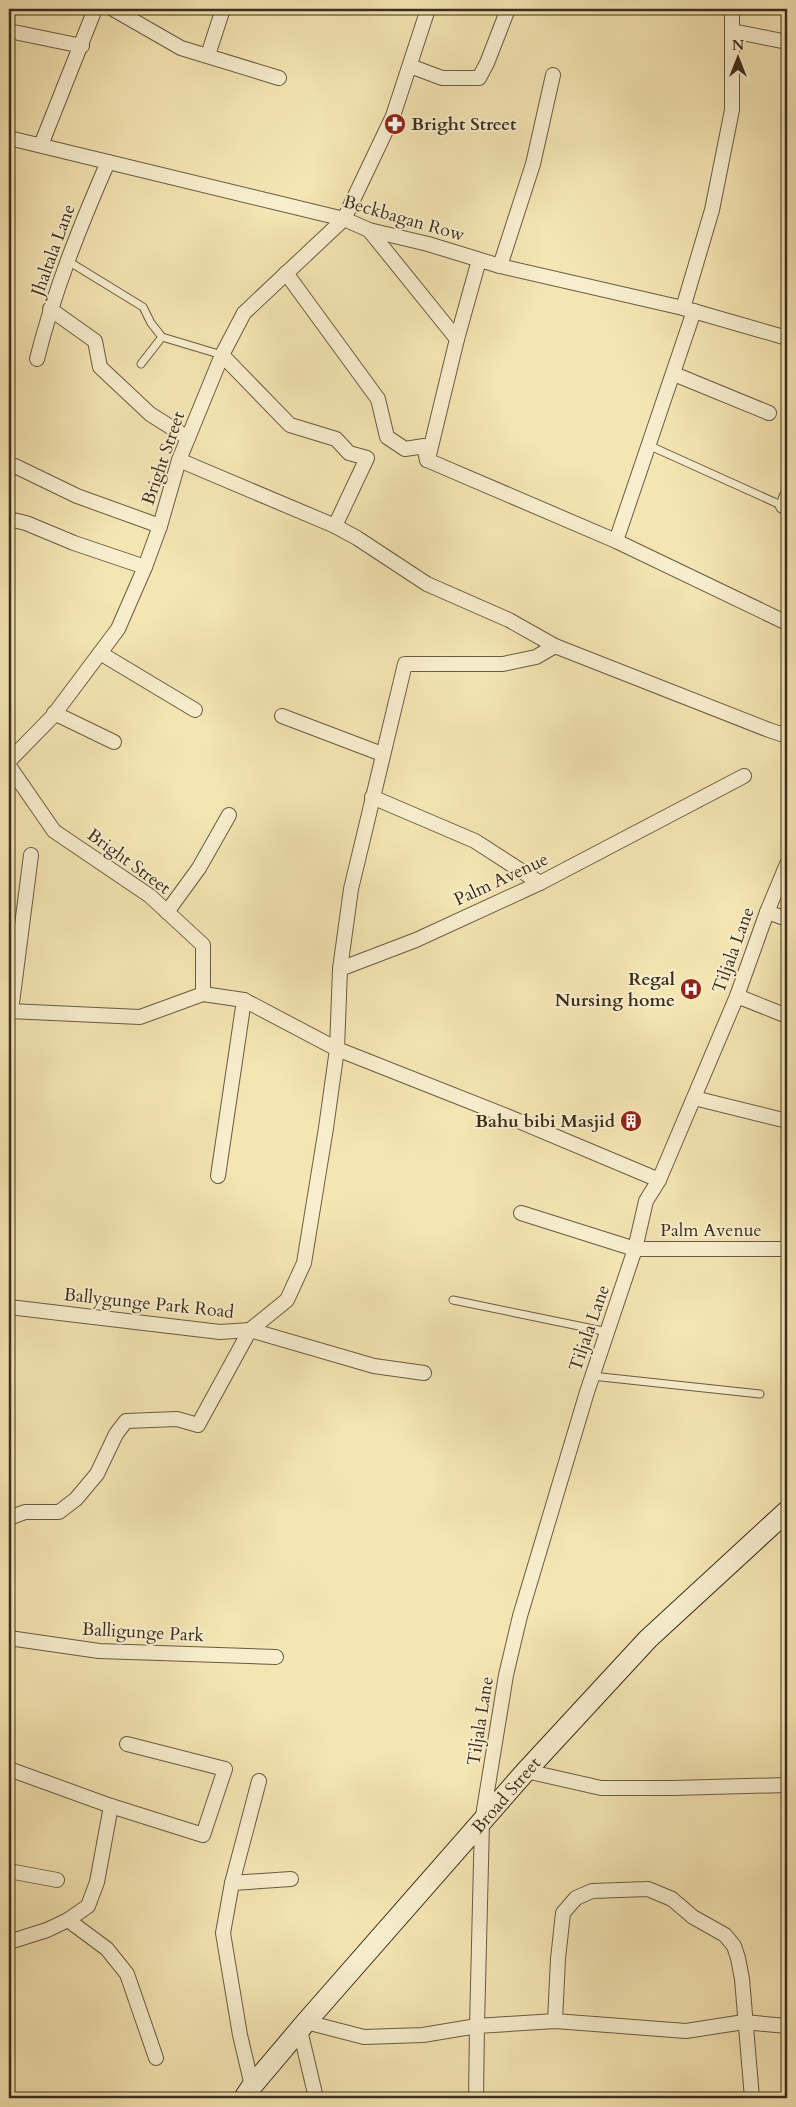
<svg xmlns="http://www.w3.org/2000/svg" width="796" height="2107" viewBox="0 0 796 2107" font-family="Cardo,serif">
<style>
.lines{fill:none;stroke-linecap:round;stroke-linejoin:round}
.lane-casing{stroke:#695b42;stroke-width:9}
.street-casing{stroke:#695b42;stroke-width:16}
.secondary-casing{stroke:#3b2d1d;stroke-width:22}
.lane{stroke:#f8eece;stroke-width:7}
.street{stroke:#f8eece;stroke-width:14}
.secondary{stroke:#f8eece;stroke-width:20}
.labels{text-anchor:middle;stroke-width:4;stroke-linejoin:round;paint-order:stroke}
.poi-label{font-size:18px;font-weight:bold;fill:#3b2d1d;stroke:#f8eece;text-anchor:end}
.street-label{font-size:18px;fill:#3b2d1d;stroke:#f8eece}
</style>
<rect width="100%" height="100%" fill="#f4e5b3"/>
<filter id="stains"><feTurbulence type="fractalNoise" baseFrequency=".004" numOctaves="4"/><feColorMatrix values="0 0 0 0 .2 0 0 0 0 .09 0 0 0 0 .02 0 0 0 .5 -.17"/></filter>
<radialGradient id="worn" r=".72"><stop offset=".6" stop-color="#630" stop-opacity="0"/><stop offset="1" stop-color="#630" stop-opacity=".3"/></radialGradient>
<g class="lines">
<!-- lane casing -->
<g class="lane-casing">
<g id="lane">
<path d="M68,261L143,307L151,323L162,337"/>
<path d="M141,364L162,337L222,355"/>
<path d="M648,445L783,506"/>
<path d="M453,1300L608,1332"/>
<path d="M592,1376L760,1394"/>
</g>
</g>
<!-- street casing -->
<g class="street-casing">
<g id="street">
<path d="M113,9L181,48L279,78"/>
<path d="M9,31L82,46"/>
<path d="M732,31L787,42"/>
<path d="M208,55L223,9"/>
<path d="M410,66L442,78H479L487,63L508,9"/>
<path d="M9,138L344,219L369,230L428,244L500,266L683,308L787,338"/>
<path d="M41,145L95,9"/>
<path d="M369,230L457,339"/>
<path d="M500,266L533,164L553,75"/>
<path d="M286,273L378,399L387,437L405,449L424,446L427,460"/>
<path d="M683,308L712,210L732,110V9"/>
<path d="M50,309L95,341L100,367L150,414L188,438"/>
<path d="M222,355L290,425L336,439L349,453L367,458L335,526"/>
<path d="M37,359C54,291 80,226 108,162"/>
<path d="M674,374L769,413"/>
<path d="M428,459L457,339L479,260"/>
<path d="M179,460L335,526L357,538L427,584L509,620L555,646L769,730L787,736"/>
<path d="M427,460L616,541L787,623"/>
<path d="M15,466L77,496L160,526"/>
<path d="M787,496L783,506L787,507"/>
<path d="M9,519L26,523L74,543L145,567"/>
<path d="M616,541L694,311"/>
<path d="M100,653L195,710"/>
<path d="M54,713L114,742"/>
<path d="M282,716L382,754"/>
<path d="M9,761L52,717L118,629L145,567L160,526L179,460L222,355L244,313L344,219L393,116L428,9"/>
<path d="M9,766L54,831L150,896L203,945V994"/>
<path d="M372,797L475,841L540,883"/>
<path d="M167,912L199,868L229,815"/>
<path d="M767,912L787,919"/>
<path d="M340,969L351,889L405,664H503L536,657L555,646"/>
<path d="M737,996L787,1016"/>
<path d="M9,1011L140,1017L203,994L244,1000L337,1049L509,1117L659,1180"/>
<path d="M11,1011L31,855"/>
<path d="M694,1098L787,1121"/>
<path d="M218,1176L244,1000"/>
<path d="M521,1213L635,1249H787"/>
<path d="M9,1307L220,1332L250,1330L287,1300L304,1263L326,1128L337,1049L340,969L416,940L540,883L744,776"/>
<path d="M9,1518L25,1512H59L76,1499L97,1474L116,1434L126,1421L177,1419L198,1425L250,1330L374,1366L424,1373"/>
<path d="M9,1638L99,1651L276,1657"/>
<path d="M9,1769L111,1806L203,1835L225,1769L127,1744"/>
<path d="M526,1771L601,1788H673L787,1785"/>
<path d="M9,1871L57,1880"/>
<path d="M232,1883L291,1879"/>
<path d="M68,1920L107,1949L127,1974L156,2058"/>
<path d="M9,1942L47,1930L68,1920L88,1906L97,1882L111,1806"/>
<path d="M555,2021L558,1959L563,1913L576,1898L592,1891L648,1889L672,1899L693,1917L725,1935L734,1946L738,1958L742,1979L752,2098"/>
<path d="M306,2022L364,2037L423,2035L477,2026L482,1822L506,1675L520,1616L587,1392L635,1249L646,1201L659,1180L737,996L767,912L787,864"/>
<path d="M300,2030L316,2098"/>
<path d="M252,2086L240,2035L223,1933L232,1883L259,1781"/>
<path d="M476,2098L477,2026L555,2021L686,2031L744,2022L787,2026"/>
</g>
</g>
<!-- secondary casing -->
<g class="secondary-casing">
<path id="secondary" d="M244,2098L252,2086L306,2022L526,1771L648,1639L787,1511"/>
</g>
<!-- lane -->
<use href="#lane" class="lane"/>
<!-- street -->
<use href="#street" class="street"/>
<!-- secondary -->
<use href="#secondary" class="secondary"/>
</g>
<!-- icons -->
<defs>
<g id="pharmacy-disc" transform="scale(1.125)"><circle r="9.5" fill="#8f2418" stroke="#f8eece"/><path d="M-2-6h4v4h4v4h-4v4h-4v-4h-4v-4h4Z" fill="#fff"/></g>
<g id="hospital-disc" transform="scale(1.125)"><circle r="9.5" fill="#8f2418" stroke="#f8eece"/><path d="M-5-5h3v3.5h4V-5h3V5h-3V1.5h-4V5h-3Z" fill="#fff"/></g>
<g id="building-disc" transform="scale(1.125)"><circle r="9.5" fill="#8f2418" stroke="#f8eece"/><path d="M-4-6H4V6H1V3H-1V6H-4ZM-2.5-4.3h1.7v1.8h-1.7ZM.8-4.3h1.7v1.8H.8ZM-2.5-1h1.7V.8h-1.7ZM.8-1h1.7V.8H.8Z" fill="#fff"/></g>
</defs>
<g fill-rule="evenodd">
<use href="#pharmacy-disc" x="395" y="124"/>
<use href="#hospital-disc" x="691" y="989"/>
<use href="#building-disc" x="631" y="1121"/>
</g>
<g class="labels">
<!-- poi labels -->
<g class="poi-label">
<text x="411" y="130" text-anchor="start">Bright Street</text>
<text x="675" y="985">Regal<tspan x="675" dy="21">Nursing home</tspan></text>
<text x="615" y="1127">Bahu bibi Masjid</text>
</g>
<!-- street labels -->
<g class="street-label">
<text transform="translate(404 218) rotate(16)" y="6">Beckbagan Row</text>
<text transform="translate(53 250) rotate(-70)" y="6">Jhaltala Lane</text>
<text transform="translate(163 458) rotate(-71)" y="6">Bright Street</text>
<text transform="translate(129 861) rotate(36)" y="6">Bright Street</text>
<text transform="translate(501 879) rotate(-25)" y="6">Palm Avenue</text>
<text transform="translate(733 950) rotate(-70)" y="6">Tiljala Lane</text>
<text x="711" y="1236">Palm Avenue</text>
<text transform="translate(149 1303) rotate(6)" y="6">Ballygunge Park Road</text>
<text transform="translate(589 1328) rotate(-71)" y="6">Tiljala Lane</text>
<text transform="translate(143 1632) rotate(3)" y="6">Balligunge Park</text>
<text transform="translate(480 1721) rotate(-81)" y="6">Tiljala Lane</text>
<text transform="translate(506 1795) rotate(-49)" y="6">Broad Street</text>
</g>
</g>
<!-- margin -->
<rect width="796" height="2107" fill="none" stroke="#f4e5b3" stroke-width="30"/>
<rect x="10" y="10" width="776" height="2087" fill="none" stroke="#3b2d1d" stroke-width="2.5"/>
<rect x="15" y="15" width="766" height="2077" fill="none" stroke="#3b2d1d"/>
<!-- north arrow -->
<g transform="translate(738 58)" stroke="#f8eece" stroke-width="4" paint-order="stroke">
<path d="M0-4L9 19L0 12L-9 19Z" fill="#3b2d1d"/>
<text y="-8" font-size="14" font-weight="bold" text-anchor="middle" fill="#3b2d1d">N</text>
</g>
<rect width="100%" height="100%" filter="url(#stains)"/>
<rect width="100%" height="100%" fill="url(#worn)"/>
</svg>
